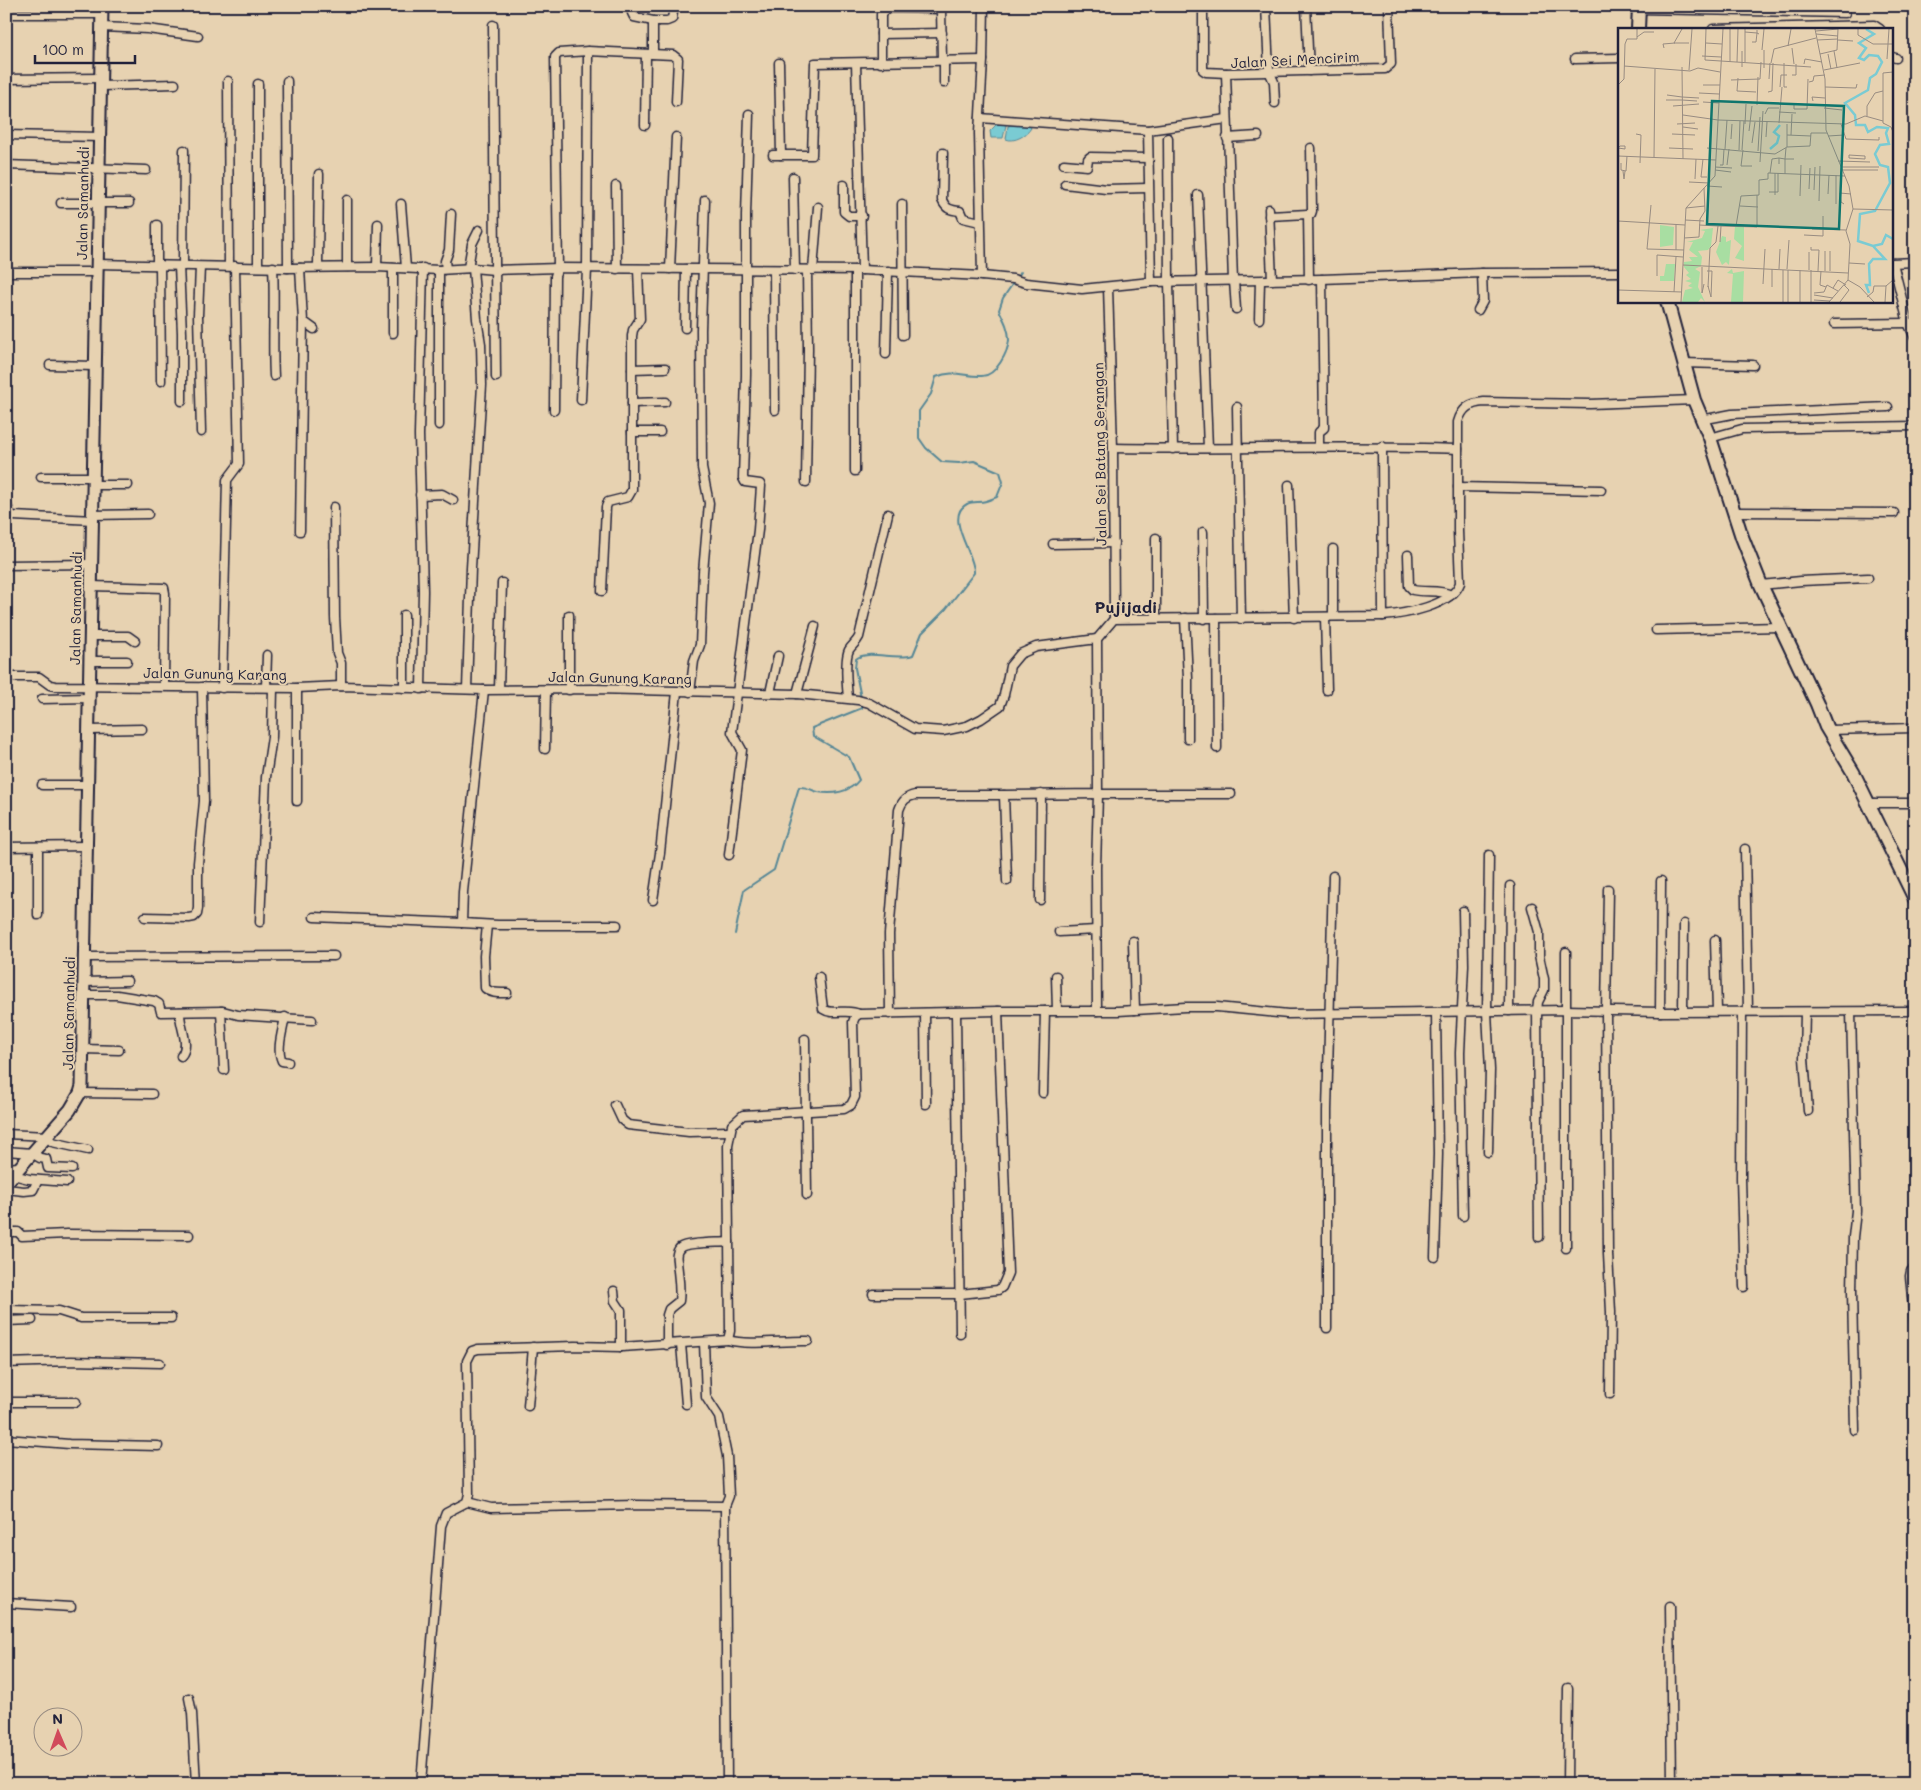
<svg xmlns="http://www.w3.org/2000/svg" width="1921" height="1790" viewBox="0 0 1921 1790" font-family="Mali,sans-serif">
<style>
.water{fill:#7acbd3;stroke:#578796}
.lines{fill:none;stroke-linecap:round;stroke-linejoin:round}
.stream{stroke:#578796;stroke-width:2}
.street-casing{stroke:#22223b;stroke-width:11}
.secondary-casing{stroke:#22223b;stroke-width:15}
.primary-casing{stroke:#22223b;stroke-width:16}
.street{stroke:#e7d2b1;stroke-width:8}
.secondary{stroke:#e7d2b1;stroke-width:11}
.primary{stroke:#e7d2b1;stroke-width:12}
.labels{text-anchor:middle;stroke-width:4;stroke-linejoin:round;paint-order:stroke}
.street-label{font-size:14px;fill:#22223b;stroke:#e7d2b1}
.quarter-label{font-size:16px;font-weight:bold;fill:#22223b;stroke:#e7d2b1}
.inset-river{fill:none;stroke:#7acbd3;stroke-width:2.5}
.inset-road{fill:none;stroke:#988c82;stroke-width:1}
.view{fill:#0f766e;fill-opacity:0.15;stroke:#0f766e;stroke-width:2.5}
.inset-edge{fill:none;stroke:#22223b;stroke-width:2.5}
</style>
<rect width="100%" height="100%" fill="#e7d2b1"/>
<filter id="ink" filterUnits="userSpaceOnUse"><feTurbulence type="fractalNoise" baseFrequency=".02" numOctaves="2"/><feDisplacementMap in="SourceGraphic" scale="10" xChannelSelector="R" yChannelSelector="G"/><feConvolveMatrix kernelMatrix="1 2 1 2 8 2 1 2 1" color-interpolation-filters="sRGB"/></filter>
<g filter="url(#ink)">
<!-- water -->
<g class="water">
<path d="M1002,123L1006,125L1003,138H991L990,131L996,125Z"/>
<path d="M1021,123H1028L1031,128C1027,135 1014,143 1006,139L1008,126Z"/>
</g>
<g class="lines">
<!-- stream -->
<g class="stream">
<path d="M1017,278L1021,272"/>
<path d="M861,698L855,668L856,659C866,649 897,661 913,655L922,633L946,609L974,573C976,555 943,517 967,504C973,501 980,503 986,501C990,500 994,498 997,497L1003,482L1000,472L974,461L959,463L942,462L926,448L919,438V411L931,394L936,377C954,369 965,377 982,376C996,376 1008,352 1009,340C1009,329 1004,320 999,310L1003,298L1014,282"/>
<path d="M735,934L744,890L774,870L799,787C807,786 810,790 818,792C833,795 850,792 859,780L849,757L813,736L812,728L862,708V703"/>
</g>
<!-- street casing -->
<g class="street-casing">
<g id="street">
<path d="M632,6V13L634,17L653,21H667L672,19L674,6"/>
<path d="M1266,6L1269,71L1274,82L1275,103"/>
<path d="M1306,6L1309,71"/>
<path d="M1639,9L1845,13"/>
<path d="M1203,10V70L1206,72L1226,73L1385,69L1391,64L1389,6"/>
<path d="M6,14H102"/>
<path d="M493,25L496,377"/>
<path d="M102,27L148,29L198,36"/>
<path d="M1713,29L1874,25L1880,29"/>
<path d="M881,34L942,33"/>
<path d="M653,54V21"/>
<path d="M1892,57L1896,58"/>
<path d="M1575,59L1620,58"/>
<path d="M944,60V83"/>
<path d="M779,63L781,155"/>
<path d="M856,63L862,270"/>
<path d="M881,63V14L888,8L941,9L942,60"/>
<path d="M1226,73L1233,281"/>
<path d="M6,79L101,78"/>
<path d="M228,81L229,266"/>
<path d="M287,81L288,268"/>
<path d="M258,84V267"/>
<path d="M101,86L175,84"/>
<path d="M980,118L1148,130L1227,119"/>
<path d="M645,125L646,54"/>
<path d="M1148,130L1151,282"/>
<path d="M6,135L100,137"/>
<path d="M1168,138L1169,282L1173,449"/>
<path d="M1227,138L1258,136"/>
<path d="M943,153L942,200C946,209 950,210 960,211L963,218L980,222"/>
<path d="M773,155H812L815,63L983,60"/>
<path d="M1064,164L1087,166L1088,159L1090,157L1148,158"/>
<path d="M6,165L146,170"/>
<path d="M793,177L795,270"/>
<path d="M1065,184L1106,189L1148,188"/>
<path d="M844,185V212L849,216H862"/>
<path d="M616,186L617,269"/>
<path d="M1198,195L1208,448"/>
<path d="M61,203H129"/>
<path d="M401,204L406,268"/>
<path d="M902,204L903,335"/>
<path d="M1269,209L1272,280"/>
<path d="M1269,216L1308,214"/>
<path d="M1892,263L1915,262"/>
<path d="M1893,263L1908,323L1915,338"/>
<path d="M97,264L288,268L377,267L439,270L473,268L494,270L558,268L862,270L982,276L1013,279L1026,283L1082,289L1151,282L1322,279L1482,273L1620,272"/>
<path d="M157,265V225"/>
<path d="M160,265L161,381"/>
<path d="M179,266L182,333V401"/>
<path d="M183,266L184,150"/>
<path d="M200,267L198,315L201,432"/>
<path d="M273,267C275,304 272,340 274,376"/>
<path d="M318,267L319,174"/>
<path d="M347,267V200"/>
<path d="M377,267L378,224"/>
<path d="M300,268L303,321L314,329"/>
<path d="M393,268V333"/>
<path d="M468,268L472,244L479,230"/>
<path d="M446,269L445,261L449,250L451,214"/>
<path d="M670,269L676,137"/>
<path d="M774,270L775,410"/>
<path d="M813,270L818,207"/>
<path d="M6,272H97"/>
<path d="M982,276L979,133L983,60L984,6"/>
<path d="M1309,280L1308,214H1311L1312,211L1311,148"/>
<path d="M1234,281L1236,309"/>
<path d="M1108,287L1113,448L1114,619"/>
<path d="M1478,310L1483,301L1482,273"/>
<path d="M1259,319L1260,281"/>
<path d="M1834,324L1908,323"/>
<path d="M685,328L686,269"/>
<path d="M886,354L888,271"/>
<path d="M1683,363L1753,365"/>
<path d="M50,365L95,366"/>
<path d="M632,369L665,368"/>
<path d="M581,400L587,269L588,51"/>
<path d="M632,403L665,402"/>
<path d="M1237,407L1241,619"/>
<path d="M554,410L555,276L558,268L555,57L559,53L588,51L673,55L678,59L676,102"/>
<path d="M1701,420L1732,414L1888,407"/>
<path d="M439,425V270"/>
<path d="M632,432H660"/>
<path d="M1710,438L1742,429L1915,426"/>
<path d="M1319,446V432L1324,428L1322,279"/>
<path d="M1382,446L1383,616"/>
<path d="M1113,448C1228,450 1343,445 1458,449"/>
<path d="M855,471V270"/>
<path d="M41,477H93"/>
<path d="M806,482L808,349L807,270"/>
<path d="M93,485H128"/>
<path d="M1289,485L1294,618"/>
<path d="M1458,487L1601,490"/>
<path d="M420,495L442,494L453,500"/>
<path d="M6,502L10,514L13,516L93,520"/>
<path d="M334,507L335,617L337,653L341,663V686"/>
<path d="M1734,512L1894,513"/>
<path d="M93,515L148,514"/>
<path d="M300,531L303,321"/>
<path d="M1203,532L1204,619"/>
<path d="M1156,538V618"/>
<path d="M1053,544L1114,543"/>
<path d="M1333,549V616"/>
<path d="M1408,555L1409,586L1413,590C1425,593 1439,589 1451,595"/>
<path d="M6,565L92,564"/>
<path d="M1761,585L1801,581L1868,578"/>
<path d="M91,586L164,588L165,593L164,686"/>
<path d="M602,591L606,507L608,502L628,497L632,490V336L633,330L640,319L638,269"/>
<path d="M1325,617L1327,690"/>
<path d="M1185,618L1188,678V739"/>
<path d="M1216,618L1217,748"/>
<path d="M1656,630L1779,627"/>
<path d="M91,636H128L135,641"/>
<path d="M90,661H127"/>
<path d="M6,677H39L50,685L55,686L297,688L341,686L484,690L595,689L797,694L858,700L869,703L915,729L943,731L967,726L981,719L1000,706L1004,695L1010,666L1020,654L1036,647L1097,639"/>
<path d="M266,687L267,655"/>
<path d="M222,688L227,480L239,464L235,266"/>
<path d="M297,688V801"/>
<path d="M404,688V615"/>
<path d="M421,689L423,591L419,435L423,268"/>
<path d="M467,689L471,568L482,385L481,344L477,319L473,268"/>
<path d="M499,689L502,583"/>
<path d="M484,690L463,892L462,923L498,925H617"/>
<path d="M569,690V615"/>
<path d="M690,692L694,661L700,645L703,572L709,503L702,468L701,330L705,200"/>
<path d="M770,693L778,656"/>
<path d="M797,694L815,626"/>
<path d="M848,698C847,687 844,660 849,650C852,645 856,643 859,637L888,514"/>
<path d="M42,699L89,698"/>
<path d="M89,730L142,729"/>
<path d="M1828,730L1915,728"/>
<path d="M545,749L546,690"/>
<path d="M42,785H88"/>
<path d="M1869,803H1915"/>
<path d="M6,847L87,846"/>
<path d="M1745,849L1748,1011"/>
<path d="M729,855L742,750L732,732L758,530L761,486L760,484L745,482L743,478L746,375V215L749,114"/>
<path d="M1007,881L1004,795L1098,794L1097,639L1114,619L1383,616C1404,614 1452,606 1460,583L1458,531V422C1462,408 1470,403 1484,402L1590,404L1694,400"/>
<path d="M1608,889L1606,1012L1608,1254L1611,1312L1610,1394"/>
<path d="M653,900L660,853L677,692"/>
<path d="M1040,900L1041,794"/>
<path d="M1532,907L1539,932V956L1544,979V990L1538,1002L1537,1010L1539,1237"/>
<path d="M38,915V847"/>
<path d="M145,917L189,918L194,917L197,914L198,908V863L204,801L202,687"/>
<path d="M314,917L462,923"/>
<path d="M260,922L266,777L272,737L273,688"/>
<path d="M487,925L484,956L485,988C492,994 499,993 507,993"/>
<path d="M1059,932L1096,930"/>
<path d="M1715,940L1717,1011"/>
<path d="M1133,941L1135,1010"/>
<path d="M1566,952V1248"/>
<path d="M85,957L334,956"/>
<path d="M1056,976L1057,1011"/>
<path d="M819,977L823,1009C833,1016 847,1008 859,1014"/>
<path d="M84,982L127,981"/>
<path d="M84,995H117L154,1001L159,1004L161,1012L223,1011L238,1015L312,1020"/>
<path d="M221,1011L224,1070"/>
<path d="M1097,1011L1096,868L1098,794H1231"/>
<path d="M1509,1011L1510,886"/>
<path d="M1683,1011L1684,924"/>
<path d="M1742,1011L1741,1178L1744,1287"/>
<path d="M180,1012C179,1026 191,1044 181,1056"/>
<path d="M956,1012L960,1334"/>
<path d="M1660,1012L1661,881"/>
<path d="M1805,1012L1804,1058L1808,1111"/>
<path d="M1851,1012L1856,1211L1853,1237L1852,1292L1855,1430"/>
<path d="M925,1013L926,1104"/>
<path d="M890,1014L889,934L899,810C902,801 906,797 915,795H1004"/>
<path d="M285,1017C283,1030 276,1049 282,1061L288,1062"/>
<path d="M805,1039L807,1195"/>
<path d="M83,1049L119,1050"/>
<path d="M80,1093L152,1094"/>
<path d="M1043,1093L1045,1011"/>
<path d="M615,1105L622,1120L628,1125L689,1132L729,1131"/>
<path d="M6,1134L47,1136L52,1142L88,1150"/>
<path d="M6,1151L32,1153L40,1158L46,1159L48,1168L72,1169"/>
<path d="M1488,1152L1490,1070L1487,1012L1489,855"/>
<path d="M6,1168L19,1167"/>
<path d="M13,1175L29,1179L67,1182"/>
<path d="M6,1189L24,1191L33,1190L38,1180"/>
<path d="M1463,1216L1460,1053L1464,965L1463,911"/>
<path d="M6,1232H18L22,1236L67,1234L189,1235"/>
<path d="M1435,1257L1438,1154L1436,1013"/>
<path d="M1915,1269L1911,1271L1910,1276L1915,1330"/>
<path d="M614,1291L615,1301L621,1310V1347"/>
<path d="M873,1294H960L998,1290L1002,1287L1008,1273L998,1011"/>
<path d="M6,1310L59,1311L81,1318H171"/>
<path d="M6,1321L32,1320"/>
<path d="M1327,1328V1111L1333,876"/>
<path d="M728,1340C748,1346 785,1340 808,1341"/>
<path d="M704,1342L706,1397L719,1417L727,1456L729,1496L725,1506L727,1784"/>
<path d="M681,1344L686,1404"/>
<path d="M667,1345V1315L669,1309L679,1301C681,1287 678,1275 677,1261C676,1256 677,1250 681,1247C690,1242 718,1243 729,1242"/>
<path d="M6,1363L71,1361L160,1363"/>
<path d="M6,1402H76"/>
<path d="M528,1406L533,1347"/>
<path d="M6,1439L69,1444L158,1446"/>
<path d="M467,1502L491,1508L636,1505L725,1506"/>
<path d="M6,1603L71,1607"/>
<path d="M1670,1606L1672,1784"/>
<path d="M189,1698L192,1713L196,1784"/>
<path d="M421,1784L441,1526L446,1513L467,1502L469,1494L467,1361L472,1351L478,1349L575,1346L621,1347L728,1340L730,1331L728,1145L732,1125L743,1115L844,1109L851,1105L855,1097L853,1022L855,1017L859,1014L998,1011H1118L1185,1007H1217L1288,1014L1566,1010L1660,1012L1915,1011"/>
<path d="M1567,1784L1568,1688"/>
</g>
</g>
<!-- secondary casing -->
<g class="secondary-casing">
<path id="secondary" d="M6,1183L70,1110L80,1093L82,1086L102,6"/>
</g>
<!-- primary casing -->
<g class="primary-casing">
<g id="primary">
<path d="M1638,29L1639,6"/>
<path d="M1667,301L1694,400L1710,438L1742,537L1761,585L1817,704L1826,727L1853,772L1915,899"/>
</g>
</g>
<!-- street -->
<use href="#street" class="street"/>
<!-- secondary -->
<use href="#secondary" class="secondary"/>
<!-- primary -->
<use href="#primary" class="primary"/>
</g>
</g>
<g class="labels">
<!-- street labels -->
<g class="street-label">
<text transform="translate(1295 60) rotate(-3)" y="5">Jalan Sei Mencirim</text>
<text transform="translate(83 203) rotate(-89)" y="5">Jalan Samanhudi</text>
<text transform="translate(1100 454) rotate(-91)" y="5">Jalan Sei Batang Serangan</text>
<text transform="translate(76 608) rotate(-89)" y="5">Jalan Samanhudi</text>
<text transform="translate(215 674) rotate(1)" y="5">Jalan Gunung Karang</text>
<text transform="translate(620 678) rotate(1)" y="5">Jalan Gunung Karang</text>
<text transform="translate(69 1013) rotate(-89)" y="5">Jalan Samanhudi</text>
</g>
<!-- quarter labels -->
<g class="quarter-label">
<text x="1126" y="613">Pujijadi</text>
</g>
</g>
<!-- overview -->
<g transform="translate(1618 28)">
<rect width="275" height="275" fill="#e7d2b1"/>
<path d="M42,197L56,199L55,217L42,219ZM117,198L126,199V233L117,230L124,218L116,211ZM95,200L93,218L90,222L80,223L84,229L83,238L77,241L82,244L80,259L87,274L83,270L80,274H64L67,262L75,260L70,258L74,255L67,253L73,251L68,247L71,245L66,239V234L74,233L71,229H80L71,222L75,214H69L84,210L87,203L82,202ZM104,208L108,209V214L113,212L111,237L108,234L104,237L98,224ZM48,236H57L56,253H42V248H46ZM114,241L115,245L126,243L125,274H113L115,246L109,245Z" fill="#a8dea2"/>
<path class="inset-river" d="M248,1L256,6L241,15L248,20L241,30L246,32L251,27L260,28L264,34L258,46L252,50L250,62L227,75L237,87L238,97H247L250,104L259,99L270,100L268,105L271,116L262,117L257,126L262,137L270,139L272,155L257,183L242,186L240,213L255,218L264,216L268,207L275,211M152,121L159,115L161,108L156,104L162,97M251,265L248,257H252L251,236L255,231H267L255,218"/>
<path class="inset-road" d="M64,1L56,15H71M88,1L87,32L103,33M112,1V34M197,1L207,51L208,102L231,158L235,181L228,203L232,216L230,252L211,274M240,1V7L255,16H275M198,3L220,1M127,4L139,5V2M198,6L220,8M19,9L26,4H36M199,12L220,11M220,12L235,13M134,14H138L139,5L141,6M88,15L104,16M170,18L173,1M46,20L45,16L57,15M174,20L176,36M144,22L146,1M216,23L219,40M202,26L219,22L220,1M210,26L213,41M84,28L103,29M269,31L271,1M103,33L193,39M119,34L120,1M127,34V1M153,35L156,21L198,10M166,35V59H169M186,36L187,31L204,34M6,38L72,43L80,40L102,44M64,39L65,131M124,39V23M146,40V22M71,42L74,1M206,42L242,35M275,44L265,45V95L273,99L275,104M174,47H178V36M120,50L119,63L138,64M151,51L152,35M113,52L142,51L143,34M191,54L195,53L196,48L207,47M0,57L6,51L7,16L9,11H19V1M85,57H102M162,59L163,47H169M207,59L238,60L239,56M150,64L154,63L155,35M81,65L101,66M49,67L64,69M64,69L81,70M48,72H64M64,72L79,73M195,73L194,69L207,70M85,74L101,75M139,77L140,49M176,77V81H189L190,51M55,78L81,76M206,80L224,82M161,84L178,85M147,86L150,80H161M65,87L100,92M249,88V78L257,65L265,63M100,92L228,96L247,88L265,93M161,95L164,59M59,96L77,95M127,96L128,76M223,96L228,111L261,112V109M65,99L80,101M131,103L134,78M18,106L23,107L22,135M54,106L77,107M169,107L193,108M173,107L174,86M210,108L226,107M148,109L149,94M113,111L114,96M134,115L137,94M7,118V121L0,120L2,118ZM192,118L193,105H209M169,119V96M51,120L75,121M89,120L157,126L169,119L192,118M107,121L109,92M121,122L122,93M124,122L126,93M125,122L123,138H134M140,123L142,89M231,127L247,128V131L231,130ZM0,128L98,132M36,129L37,41M85,131L83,149H89M220,133L252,134M142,134L145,83M3,135V142L8,143L9,128M161,136V130L167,131L168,120M102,137H105L106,121M109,137L111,121M97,139L114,140M223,139H261M97,142L113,144M224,142H260M5,143L6,151L7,143M152,145L154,131L161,130M167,146V131H176M77,151L78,131M71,154L91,155M89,158L104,159M191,161L192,140M196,162L197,139M151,164H160V145M210,166L211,147M157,167V145M182,168L183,137M201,173L202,138M218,176V147M226,176L223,174L222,165L233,166M33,177L29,221L66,222M122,178L140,179M68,180L87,178M235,181L275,182M67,192L86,193M0,193L67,197M81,197L100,198M118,198L123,168L141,167V152L150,151V145L227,148M194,201L228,202M186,207L205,208V188M81,209L82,191L87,183L86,160M66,210L81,209M102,214L103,198M193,219V222H201L200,243M58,222V196M231,235L247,236M65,237L230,245M84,239V265L86,256M154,241V259M161,241L162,221M169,241L171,212M191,242V224M193,242V274M89,243H94L93,269L90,258M203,243L202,257L208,259M207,243V223M212,243V223M39,248V227L65,229M230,252L242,259L256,274M145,256L147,221M90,259L92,220L98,214L100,198L139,199V167M215,260L220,252L228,257M0,262L64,264M56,264L58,229M196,265L206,264L209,257L220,263M196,267L215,270M249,269L255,264L256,258H268M196,272L212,273M63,274L68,180L97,148L105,1M165,274V242M170,274V242M182,274V242M222,274L231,262L226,257M267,274L268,258L275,252"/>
<path class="view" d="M94,73L226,78L221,201L89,196Z"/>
<rect width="275" height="275" class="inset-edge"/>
</g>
<!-- margin -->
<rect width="1921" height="1790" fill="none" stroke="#e7d2b1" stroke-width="25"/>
<rect x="12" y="12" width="1896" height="1765" fill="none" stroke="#22223b" stroke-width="2" filter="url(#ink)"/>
<!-- north arrow -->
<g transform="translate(58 1732) rotate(358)"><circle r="24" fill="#e7d2b1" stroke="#988c82"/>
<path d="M0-4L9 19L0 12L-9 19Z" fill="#d1495b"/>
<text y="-8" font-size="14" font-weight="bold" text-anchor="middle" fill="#22223b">N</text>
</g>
<!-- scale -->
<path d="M35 55v8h100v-8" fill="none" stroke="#22223b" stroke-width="2.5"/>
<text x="42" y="55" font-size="15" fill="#22223b" stroke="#e7d2b1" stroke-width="4" paint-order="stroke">100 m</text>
</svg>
